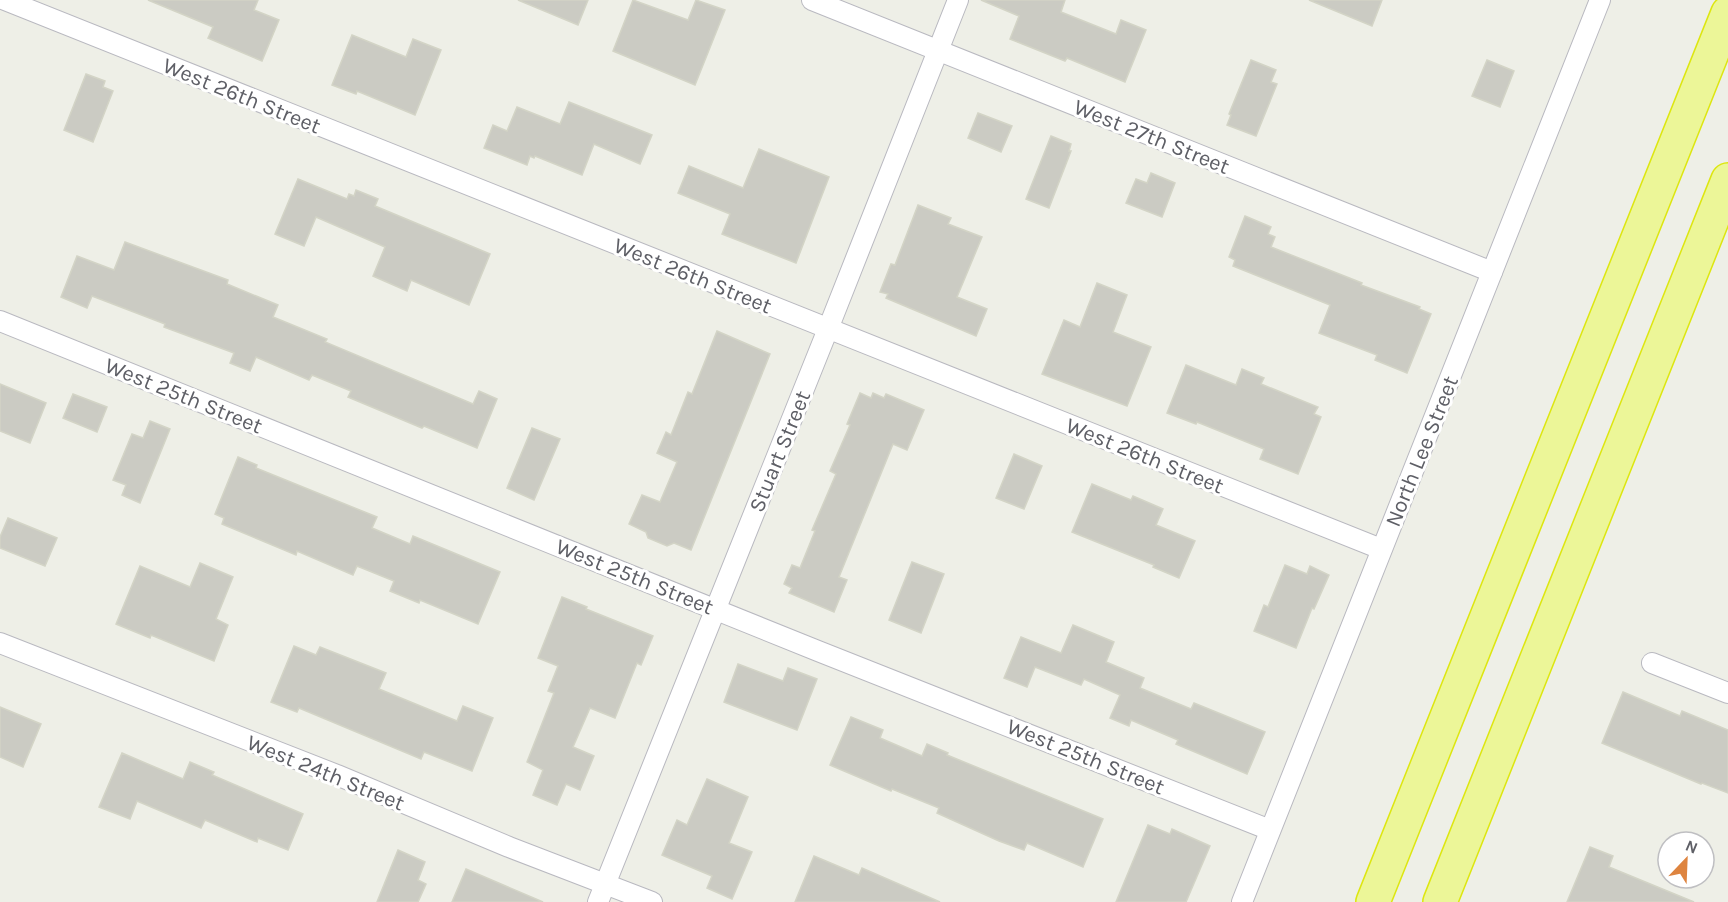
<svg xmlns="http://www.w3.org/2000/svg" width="1728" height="902" viewBox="0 0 1728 902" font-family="Karla,sans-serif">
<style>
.building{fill:#cbcbc3;stroke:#d3d4c6;stroke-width:1.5}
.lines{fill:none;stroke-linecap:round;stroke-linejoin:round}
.minor-casing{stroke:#b9b9c0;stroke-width:22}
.motorway-casing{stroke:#dde610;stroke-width:36}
.minor{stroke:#fff;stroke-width:20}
.motorway{stroke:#ecf698;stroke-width:33}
.labels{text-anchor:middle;stroke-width:6;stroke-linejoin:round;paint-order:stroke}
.street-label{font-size:22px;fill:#5e5f66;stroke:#fff}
</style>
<rect width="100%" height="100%" fill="#eeefe7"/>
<!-- building -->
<g class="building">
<path d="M148,0H258L254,10L279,20L262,61L208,38L213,27Z"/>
<path d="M518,0H588L578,25Z"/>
<path d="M633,0L688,20L696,0L725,10L695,85L613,51Z"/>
<path d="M981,0H1065L1061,12L1116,34L1121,20L1146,30L1125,82L1067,58L1065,61L1010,39L1019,16Z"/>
<path d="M1309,0H1382L1372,26Z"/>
<path d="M352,35L406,57L413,39L441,50L415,115L357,91L356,94L332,85Z"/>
<path d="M1251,60L1276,70L1271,82L1277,84L1256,136L1227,125L1231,115L1229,114Z"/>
<path d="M1487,60L1514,71L1500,107L1472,96Z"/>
<path d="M86,74L105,81L103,87L113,91L93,142L64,130Z"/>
<path d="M569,102L652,135L640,164L594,144L582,175L535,156L534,158L530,156L527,165L484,148L493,125L507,131L517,107L560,124Z"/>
<path d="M978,113L1012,126L1001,152L968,138Z"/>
<path d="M1051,136L1071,144L1069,151H1071L1049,208L1026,199Z"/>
<path d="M759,149L829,177L796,263L722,234L730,214L678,193L689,166L743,188Z"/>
<path d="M1151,173L1175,183L1162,217L1126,203L1136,179L1147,183Z"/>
<path d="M298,179L347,199L349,194L354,196L356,190L378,199L375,206L490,254L469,305L411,280L407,291L373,276L385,247L316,217L304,246L275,234Z"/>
<path d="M918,205L951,218L948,224L982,237L957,297L987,309L976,336L886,298L888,294L880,292L891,264L895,265Z"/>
<path d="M1245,216L1271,227L1268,234L1275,237L1271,247L1362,283L1361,285L1420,307L1419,309L1431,314L1407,373L1375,360L1377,355L1319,333L1330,305L1233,266L1235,260L1229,257Z"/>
<path d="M125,242L228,280L227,284L278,305L273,317L327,339L325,342L473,404L479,391L497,399L477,448L424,426L422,428L348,397L351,391L312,375L309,380L256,357L250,371L230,363L234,353L164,327L165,324L92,296L87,308L61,297L77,256L114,270Z"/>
<path d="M1097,283L1127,295L1113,332L1151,347L1127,406L1042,374L1064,320L1080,327Z"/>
<path d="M717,331L770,354L691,550L674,543L667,546L648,538L646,532L629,524L642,495L660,502L677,462L657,453L666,432L671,435L688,392L692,394Z"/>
<path d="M1186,365L1236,385L1242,369L1264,378L1261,384L1318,407L1314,414L1321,417L1298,474L1260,459L1264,449L1197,422L1196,424L1167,413Z"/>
<path d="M0,384L46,403L30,443L0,431Z"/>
<path d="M860,393L871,398L873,393L884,398L886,394L924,410L907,450L893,444L839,577L847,580L834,612L789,593L792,588L784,584L792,565L800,568L815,531L812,530L836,474L830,471L850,425L847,424Z"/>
<path d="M73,394L107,407L97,432L63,418Z"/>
<path d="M150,421L170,429L140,503L122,495L126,485L113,480L132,434L143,438Z"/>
<path d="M532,428L560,439L534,500L507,488Z"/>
<path d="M1014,454L1042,466L1024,509L996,498Z"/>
<path d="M238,457L257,465L256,468L377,517L372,528L410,544L413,536L500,572L478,624L420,600L419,603L390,591L394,581L357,566L353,575L297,551L296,555L222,524L224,518L215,514Z"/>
<path d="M1092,484L1131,500L1133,496L1163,509L1156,525L1195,541L1179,578L1153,567L1154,565L1072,532Z"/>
<path d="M8,518L57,538L45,566L0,548V537Z"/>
<path d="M912,562L944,574L921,633L889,620Z"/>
<path d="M200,563L233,577L216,619L228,625L214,661L151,635L150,638L116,624L140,566L190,587Z"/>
<path d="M1285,565L1307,574L1310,566L1329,575L1314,609L1312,608L1296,648L1254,631L1264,605L1268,607Z"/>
<path d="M562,597L587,607L586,609L653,636L641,665L637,663L615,718L590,708L573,747L594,756L580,790L566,784L557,805L533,795L543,770L527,762L554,693L548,691L558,666L538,658Z"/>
<path d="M1073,625L1114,642L1106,662L1144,678L1140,688L1191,709L1194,703L1265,732L1247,774L1176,744L1178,740L1131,720L1129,726L1110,718L1120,695L1084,679L1081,685L1035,667L1027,687L1004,678L1021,637L1061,653Z"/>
<path d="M294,646L316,655L320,647L386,673L379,689L457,721L463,706L493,718L472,771L424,752L421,759L299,708L297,712L271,702Z"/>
<path d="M738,664L783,681L788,668L817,679L797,730L724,702Z"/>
<path d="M1623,692L1680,716L1682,711L1728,730V793L1702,783L1701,784L1602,743Z"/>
<path d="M0,707L41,724L23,767L0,757Z"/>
<path d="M851,717L883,730L880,738L922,756L927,744L948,753L947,755L1103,819L1083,867L1027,843L1024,850L999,841L937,813L939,808L892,789L891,791L830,765Z"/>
<path d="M122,753L183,779L190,762L214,772L212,775L303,814L288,850L258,838L257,842L205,820L201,828L137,801L130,819L99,807Z"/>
<path d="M707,779L748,797L729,843L752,852L732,899L707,888L712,876L662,855L677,820L687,825Z"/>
<path d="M1148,825L1170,834L1172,829L1210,846L1186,902H1116Z"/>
<path d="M1590,847L1613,856L1609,867L1694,902H1567Z"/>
<path d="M398,850L425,862L418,880L426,884L418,902H377Z"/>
<path d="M814,856L859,875L862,868L940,902H795Z"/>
<path d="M466,869L543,902H452Z"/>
</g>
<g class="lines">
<!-- minor casing -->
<g class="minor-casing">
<g id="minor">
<path d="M5,0L1381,549"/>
<path d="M812,0L1492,272"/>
<path d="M0,321L818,651L1270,830"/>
<path d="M0,643L337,775L509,847L652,902"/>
<path d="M1652,663L1728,693"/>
<path d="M598,902L828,329L958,0"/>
<path d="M1242,902L1600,0"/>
</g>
</g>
<!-- motorway casing -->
<g class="motorway-casing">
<g id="motorway">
<path d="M1373,902L1728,13"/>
<path d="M1440,902L1728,180"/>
</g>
</g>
<!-- minor -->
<use href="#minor" class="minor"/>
<!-- motorway -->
<use href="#motorway" class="motorway"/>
</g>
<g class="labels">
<!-- street labels -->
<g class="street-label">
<text transform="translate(242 95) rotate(22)" y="8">West 26th Street</text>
<text transform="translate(1152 136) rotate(22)" y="8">West 27th Street</text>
<text transform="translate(693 275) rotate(22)" y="8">West 26th Street</text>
<text transform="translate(184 395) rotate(22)" y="8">West 25th Street</text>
<text transform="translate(779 451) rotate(-68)" y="8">Stuart Street</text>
<text transform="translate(1421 451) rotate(-68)" y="8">North Lee Street</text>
<text transform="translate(1145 455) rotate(22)" y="8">West 26th Street</text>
<text transform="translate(635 576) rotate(22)" y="8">West 25th Street</text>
<text transform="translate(1086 756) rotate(22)" y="8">West 25th Street</text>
<text transform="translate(326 772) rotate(22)" y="8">West 24th Street</text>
</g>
</g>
<!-- north arrow -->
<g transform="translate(1686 860) rotate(23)"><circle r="28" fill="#ffffff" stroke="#bfbfc2" stroke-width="1.5"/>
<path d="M0-4.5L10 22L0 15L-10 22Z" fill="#de843f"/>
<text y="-9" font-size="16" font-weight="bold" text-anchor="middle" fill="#5e5f66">N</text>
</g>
</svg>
